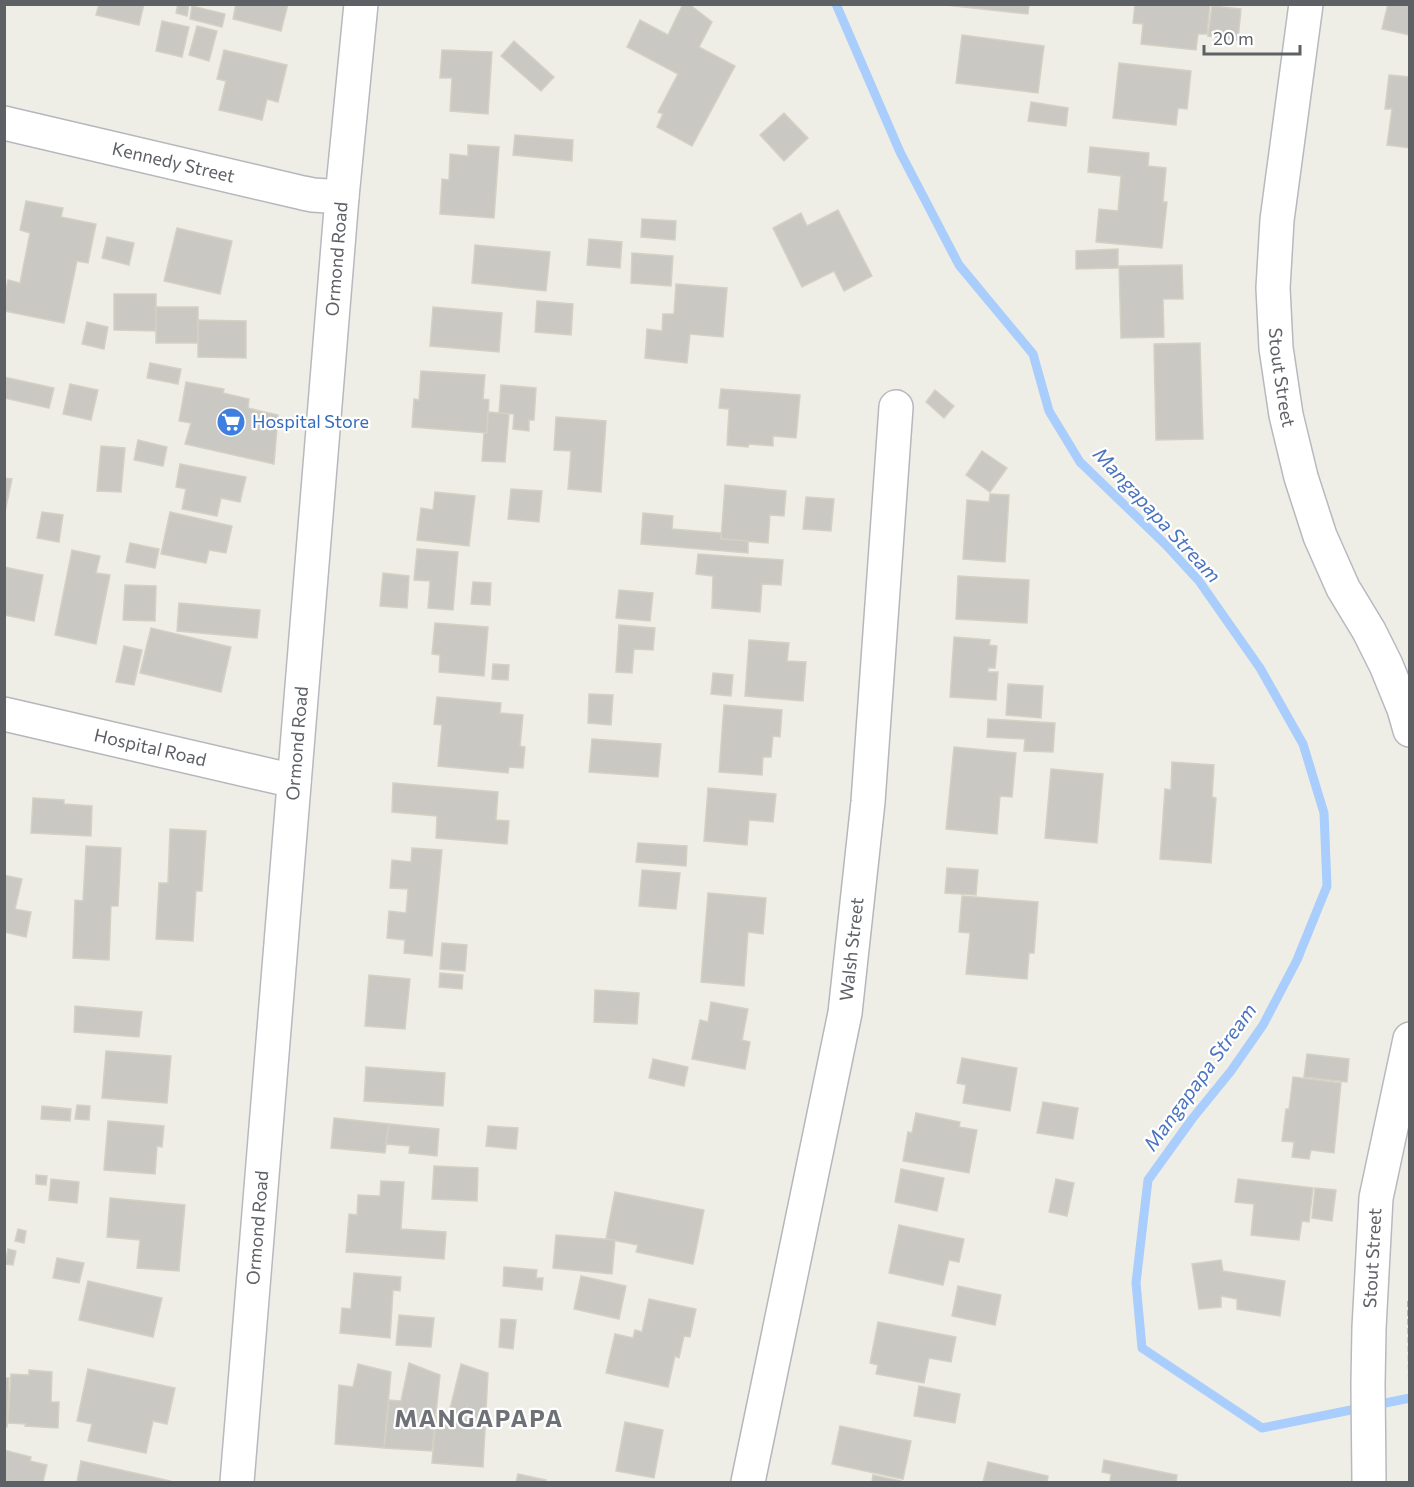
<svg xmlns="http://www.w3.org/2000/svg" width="1414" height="1487" viewBox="0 0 1414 1487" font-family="Commissioner,sans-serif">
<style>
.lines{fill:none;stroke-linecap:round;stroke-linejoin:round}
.stream{stroke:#a9cdfc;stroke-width:9}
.building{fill:#cac8c2;stroke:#d4d1c4;stroke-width:1.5}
.street-casing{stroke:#b6b7bc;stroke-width:36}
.secondary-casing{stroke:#b7b9bf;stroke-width:36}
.path{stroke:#9dc6ae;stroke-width:4;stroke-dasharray:6 3;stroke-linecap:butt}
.street{stroke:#fff;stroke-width:33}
.secondary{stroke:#fff;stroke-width:33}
.labels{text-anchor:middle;stroke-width:4.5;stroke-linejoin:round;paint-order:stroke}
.street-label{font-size:18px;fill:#5d6065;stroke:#fff}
.shop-label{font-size:18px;fill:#366cbe;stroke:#fff;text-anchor:start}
.water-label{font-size:20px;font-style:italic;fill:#4b74c0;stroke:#fff}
.district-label{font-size:24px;font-weight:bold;letter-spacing:1.5px;fill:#6e7277;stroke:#fff}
</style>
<rect width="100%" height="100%" fill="#efeee6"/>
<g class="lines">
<!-- stream -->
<path class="stream" d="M836,4L900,152L959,265L1033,354L1049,411L1080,462L1166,545L1199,581L1260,668L1303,744L1324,813L1327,886L1297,960L1263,1025L1231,1071L1192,1119L1148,1180L1136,1283L1142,1348L1262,1428L1410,1398"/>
</g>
<!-- building -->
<g class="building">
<path d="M99,4H144L139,25L96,15Z"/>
<path d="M178,4H189L187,16L176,13Z"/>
<path d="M236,4H288L281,31L233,19Z"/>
<path d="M683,4H689L712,22L699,47L735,66L692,146L657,127L663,114L658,112L678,74L627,47L640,20L668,35Z"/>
<path d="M936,4H1029L1028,14Z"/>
<path d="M1135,4H1210L1207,34H1198L1196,50L1141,44L1143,24L1133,23Z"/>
<path d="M1388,4H1410V35L1382,29Z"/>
<path d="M192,6L225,14L222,27L190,19Z"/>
<path d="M1212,6L1241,9L1238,40L1208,36Z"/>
<path d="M162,21L189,27L182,57L156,51Z"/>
<path d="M197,26L217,31L209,61L189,55Z"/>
<path d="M962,35L1044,46L1038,93L956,83Z"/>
<path d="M514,41L554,77L541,91L501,56Z"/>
<path d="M224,50L287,65L278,102L267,99L262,120L219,110L226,81L217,79Z"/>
<path d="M442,50L492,52L488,114L450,111L452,78H440Z"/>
<path d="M1119,63L1191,71L1187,109L1178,108L1176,125L1113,118Z"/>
<path d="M1389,75L1410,77V148L1387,145L1392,109H1385Z"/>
<path d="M1031,102L1068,108L1066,126L1028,121Z"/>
<path d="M784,113L808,138L784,161L760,135Z"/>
<path d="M515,135L573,140L572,161L513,155Z"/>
<path d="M468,145L499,147L494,218L440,214L442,179L449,180L450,154L468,156Z"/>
<path d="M1090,147L1149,153L1148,166L1166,168L1163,202H1167L1162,248L1096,242L1099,209L1118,211L1121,176L1088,172Z"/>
<path d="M26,201L63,208L61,217L96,224L88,263L77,261L64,323L4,311V297L8,280L20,283L30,233L20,230Z"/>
<path d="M838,210L872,276L844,291L834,271L802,287L773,228L801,213L807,226Z"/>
<path d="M642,219L676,221L675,240L641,237Z"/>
<path d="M177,228L232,241L220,294L164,281Z"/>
<path d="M107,237L134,243L129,265L102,258Z"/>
<path d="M589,239L622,242L620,268L587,265Z"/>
<path d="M475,245L550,252L546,291L472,283Z"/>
<path d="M1118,249V268L1076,269V251Z"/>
<path d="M632,253L673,256L671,286L631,283Z"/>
<path d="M1182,265L1183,299H1163L1164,337L1121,338L1119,266Z"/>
<path d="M676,284L727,288L723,337L690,334L687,363L645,358L647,329L662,331L663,314H674Z"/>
<path d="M114,294H156V331L114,330Z"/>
<path d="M537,301L573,304L571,335L535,332Z"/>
<rect x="156" y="307" width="42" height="36"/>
<path d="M433,307L502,313L499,352L430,346Z"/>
<path d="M198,320L246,321V358L198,357Z"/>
<path d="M87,322L108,327L104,349L82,344Z"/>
<path d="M1200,343L1203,439L1156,440L1154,344Z"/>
<path d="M150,363L181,369L178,384L147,378Z"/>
<path d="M421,371L485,375L483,399L489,400L487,433L412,427L414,399L419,400Z"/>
<path d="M4,377L54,388L49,408L4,398Z"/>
<path d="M186,382L224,389L223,393L249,399L248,408L278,415L274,464L185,444L191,423L179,421Z"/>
<path d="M70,384L98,390L91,420L63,414Z"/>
<path d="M501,385L536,388L534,420H529V431L513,429L514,414L499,413Z"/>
<path d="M721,389L800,395L796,438L773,436V446L749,444L748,447L727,445L729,409L719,408Z"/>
<path d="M935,390L954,406L944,418L926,402Z"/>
<path d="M488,412L509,414L505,462L482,461L484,433H487Z"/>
<path d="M556,417L606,421L601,492L568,489L571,451L554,450Z"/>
<path d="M138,440L167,447L163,466L134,460Z"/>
<path d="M101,446L125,448L121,492L97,491Z"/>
<path d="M982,451L1007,468L990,492L966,475Z"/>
<path d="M180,464L246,477L240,502L221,498L217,516L182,509L186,489L176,487Z"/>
<path d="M4,478L12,479L5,512H4Z"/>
<path d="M725,485L786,491L784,516L770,515L768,543L721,539Z"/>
<path d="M511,489L542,491L539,522L508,519Z"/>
<path d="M435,492L475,496L469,546L417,540L421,508L433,510Z"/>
<path d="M990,494L1009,495L1005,562L963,559L967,500L989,502Z"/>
<path d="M806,497L834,499L831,531L803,529Z"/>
<path d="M42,512L63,515L59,542L37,538Z"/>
<path d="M170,512L232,526L226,553L209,550L206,563L161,554Z"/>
<path d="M643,513L673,516L672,529L721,533V539L748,541V553L641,544Z"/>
<path d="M130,543L159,549L155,568L126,562Z"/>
<path d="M417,549L458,552L453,610L428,608L430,581L414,580Z"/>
<path d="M72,550L100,556L96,573L110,575L96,644L55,635Z"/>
<path d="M698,554L783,560L781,585L762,584L760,612L712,608L713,576L696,574Z"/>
<path d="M4,567L43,575L34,621L4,615Z"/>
<path d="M383,573L409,576L407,608L380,606Z"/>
<path d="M958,576L1029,580L1027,623L956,619Z"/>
<path d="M473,582L491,583L490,605L471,604Z"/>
<path d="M125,585L156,586L155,621L123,620Z"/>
<path d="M619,590L653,593L650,621L616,618Z"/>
<path d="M179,603L260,610L257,638L177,631Z"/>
<path d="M435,623L488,627L484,676L439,672L440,655L432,654Z"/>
<path d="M619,625L655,628L653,650L634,649L632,673L616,672Z"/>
<path d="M151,628L231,647L221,692L140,673Z"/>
<path d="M954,637L990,640L989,645L997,646L995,668H988V672H998L996,700L950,697Z"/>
<path d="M749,640L789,643L787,661L806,662L803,701L745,696Z"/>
<path d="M124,646L142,650L134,685L116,682Z"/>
<path d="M493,664L509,665L508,680L492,679Z"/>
<path d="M713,673L733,675L731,696L711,694Z"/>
<path d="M1008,684L1043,686L1041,718L1006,715Z"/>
<path d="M589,694L613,695L611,725L588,723Z"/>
<path d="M437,697L501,703L500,713L523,715L520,746L525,747L523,768L509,767L508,773L438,766L442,725L434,724Z"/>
<path d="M724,705L782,710L780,737L773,736L771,757H763L762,775L719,772Z"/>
<path d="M988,719L1055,723L1053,752L1024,751L1025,739L987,737Z"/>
<path d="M592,739L661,744L658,777L589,772Z"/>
<path d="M954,747L1016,753L1012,797L1000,796L997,834L946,829Z"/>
<path d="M1172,762L1214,765L1212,797L1216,798L1211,863L1160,859L1165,789L1171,790Z"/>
<path d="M1051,769L1103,774L1097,843L1045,838Z"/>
<path d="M393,783L498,792L496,820L509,821L507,844L436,838L437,816L392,812Z"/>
<path d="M708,788L776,794L773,822L749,820L747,845L704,841Z"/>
<path d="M33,798L64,800V804L92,806L91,836L31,833Z"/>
<path d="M170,829L206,831L202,891H196L193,941L156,939L159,883H168Z"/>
<path d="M638,843L687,846L686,866L636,862Z"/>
<path d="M86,846L121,848L118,906H111L109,960L73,958L75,900L83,901Z"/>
<path d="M412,848L442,850L432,956L404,953L405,940L387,938L389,911L406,913L408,889L390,888L392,860L411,862Z"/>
<path d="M947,868L978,870L976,895L945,893Z"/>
<path d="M642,870L680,873L676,909L639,906Z"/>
<path d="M4,875L22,879L15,909L31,912L26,937L4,932Z"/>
<path d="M708,893L766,898L763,934L748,932L744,986L701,982Z"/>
<path d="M962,896L1038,902L1034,953H1029L1027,979L966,974L970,933L959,932Z"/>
<path d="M442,943L467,945L465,971L440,969Z"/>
<path d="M440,973L463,975L462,989L439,987Z"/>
<path d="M369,975L410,979L405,1029L365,1026Z"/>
<path d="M595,990L639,993L637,1024L594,1022Z"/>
<path d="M711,1002L748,1009L742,1040L750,1042L745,1069L692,1059L700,1020L708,1022Z"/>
<path d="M75,1006L142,1012L139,1037L74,1032Z"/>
<path d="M106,1051L171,1056L167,1103L102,1098Z"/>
<path d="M1307,1054L1349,1059L1347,1082L1304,1077Z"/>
<path d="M962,1058L1017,1068L1010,1111L963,1103L966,1085L957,1083Z"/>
<path d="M653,1059L688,1067L684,1086L649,1078Z"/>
<path d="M366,1067L445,1073L443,1106L364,1101Z"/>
<path d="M1293,1077L1341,1083L1334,1153L1311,1150L1309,1159L1292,1157L1294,1142L1282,1141L1286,1109H1289Z"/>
<path d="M1043,1102L1078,1108L1073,1139L1037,1133Z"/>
<path d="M77,1105L90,1106L89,1120L75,1119Z"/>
<path d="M42,1106L71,1109L70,1121L41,1119Z"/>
<path d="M916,1113L960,1122L959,1127L977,1130L969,1173L903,1161L908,1132L912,1133Z"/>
<path d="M334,1118L389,1124L385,1153L331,1148Z"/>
<path d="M108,1121L164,1126L162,1147L157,1146L155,1174L104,1170Z"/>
<path d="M389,1124L439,1129L437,1156L409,1153L410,1146L386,1144Z"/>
<path d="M488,1126L518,1128L516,1149L486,1146Z"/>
<path d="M434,1166L478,1168L477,1201L432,1199Z"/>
<path d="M901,1169L944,1178L937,1211L895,1202Z"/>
<path d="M36,1175L47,1176L46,1185L36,1184Z"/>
<path d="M51,1179L79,1182L77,1203L49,1200Z"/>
<path d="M1056,1179L1074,1183L1067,1216L1049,1212Z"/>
<path d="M1238,1179L1313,1188L1309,1222L1302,1221L1299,1240L1251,1235L1254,1204L1235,1202Z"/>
<path d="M381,1181L404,1182L401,1229L446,1232L444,1259L346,1252L349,1214L357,1215L358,1195L380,1196Z"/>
<path d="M1315,1188L1336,1190L1332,1221L1312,1218Z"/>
<path d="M615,1192L704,1210L693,1264L636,1252L638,1245L606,1239Z"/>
<path d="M110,1198L185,1205L179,1271L137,1268L140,1240L107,1237Z"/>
<path d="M899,1225L964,1239L959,1262L949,1260L943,1285L889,1273Z"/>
<path d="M18,1229L26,1231L24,1243L15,1241Z"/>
<path d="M556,1235L615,1240L612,1274L553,1268Z"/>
<path d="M8,1249L16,1251L13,1265L5,1264Z"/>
<path d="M57,1258L84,1263L79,1283L53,1278Z"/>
<path d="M1221,1260L1223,1271L1285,1281L1280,1316L1237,1309V1299L1221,1296V1307L1199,1309L1192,1264Z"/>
<path d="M504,1267L537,1270L536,1278H543L542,1290L503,1286Z"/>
<path d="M354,1273L401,1277L400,1291L393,1290L390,1338L340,1333L342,1308L351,1309Z"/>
<path d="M581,1276L626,1286L619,1319L574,1309Z"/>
<path d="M88,1281L162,1298L153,1337L79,1320Z"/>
<path d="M958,1286L1001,1295L995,1325L952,1316Z"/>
<path d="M649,1299L696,1309L690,1337L684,1336L679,1358L675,1356L668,1387L606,1373L615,1334L633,1338L635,1330L642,1332Z"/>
<path d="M399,1315L434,1318L431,1347L396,1345Z"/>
<path d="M501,1319L516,1320L513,1349L499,1347Z"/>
<path d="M878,1322L956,1337L951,1362L929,1358L924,1383L876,1374L878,1365L870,1363Z"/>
<path d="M409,1363L440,1375L432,1451L384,1448L389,1400L401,1401Z"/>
<path d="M358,1364L391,1372L384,1448L335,1444L339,1385L353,1387Z"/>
<path d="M461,1364L488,1373L483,1467L432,1463L436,1416L448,1417Z"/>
<path d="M88,1369L175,1388L167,1424L153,1421L146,1453L88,1441L92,1424L77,1421Z"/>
<path d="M29,1370L52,1372L51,1402H59L58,1428L25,1426L26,1424L8,1423L11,1374L29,1375Z"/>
<path d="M4,1378H9L7,1427H4Z"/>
<path d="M919,1386L960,1394L955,1423L914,1416Z"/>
<path d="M625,1422L663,1430L654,1478L616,1471Z"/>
<path d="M840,1426L911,1441L903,1479L832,1464Z"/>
<path d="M4,1450L31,1457L30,1461L47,1465L43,1482H4Z"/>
<path d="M1104,1460L1177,1475L1176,1482H1110L1111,1474L1102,1472Z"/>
<path d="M81,1461L170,1481L169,1482H77Z"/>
<path d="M988,1462L1048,1476L1047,1482H983Z"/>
<path d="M518,1474L546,1480L545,1482H516Z"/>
<path d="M873,1475L901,1481V1482H872Z"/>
</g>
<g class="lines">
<!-- street casing -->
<g class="street-casing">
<g id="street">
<path id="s1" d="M4,123L303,193L313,195L342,197"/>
<path id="s2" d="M4,714L294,781"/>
<path id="s3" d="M748,1482L845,1013L868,802L896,407"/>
</g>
</g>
<!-- secondary casing -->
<g class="secondary-casing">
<g id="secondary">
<path id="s4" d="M1306,4L1277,220L1273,288L1276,348L1286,415L1301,477L1320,536L1343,588L1369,631L1386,665L1404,709L1410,730"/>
<path id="s5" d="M237,1482L342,197L361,4"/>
<path id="s6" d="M1369,1482L1368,1384L1369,1328L1376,1198L1410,1039"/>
</g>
</g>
<!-- path -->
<path class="path" d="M1409,1301L1410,1384"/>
<!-- street -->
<use href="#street" class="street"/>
<!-- secondary -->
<use href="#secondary" class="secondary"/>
</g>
<!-- icons -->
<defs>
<g id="supermarket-disc" transform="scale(1.5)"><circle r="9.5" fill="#3f7fe0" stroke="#fff"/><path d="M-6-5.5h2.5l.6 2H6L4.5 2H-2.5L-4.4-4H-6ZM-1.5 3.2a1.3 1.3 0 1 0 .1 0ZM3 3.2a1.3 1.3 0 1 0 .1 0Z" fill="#fff"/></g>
</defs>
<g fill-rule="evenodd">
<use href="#supermarket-disc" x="231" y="422"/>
</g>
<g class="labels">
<!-- street labels -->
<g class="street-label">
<text dy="6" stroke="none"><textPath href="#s1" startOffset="174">Kennedy Street</textPath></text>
<text dy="6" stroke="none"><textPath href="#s5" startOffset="1227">Ormond Road</textPath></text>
<text dy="6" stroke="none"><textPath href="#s4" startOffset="376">Stout Street</textPath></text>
<text dy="6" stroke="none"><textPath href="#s5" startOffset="741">Ormond Road</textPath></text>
<text dy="6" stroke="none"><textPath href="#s2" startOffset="150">Hospital Road</textPath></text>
<text dy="6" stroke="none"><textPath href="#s3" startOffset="543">Walsh Street</textPath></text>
<text dy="6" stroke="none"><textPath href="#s5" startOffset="255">Ormond Road</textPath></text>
<text dy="6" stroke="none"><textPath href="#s6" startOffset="224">Stout Street</textPath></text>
</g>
<!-- shop labels -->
<g class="shop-label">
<text x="252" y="428">Hospital Store</text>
</g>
<!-- water labels -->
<g class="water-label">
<text transform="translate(1157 515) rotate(47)" y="7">Mangapapa Stream</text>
<text transform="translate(1200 1077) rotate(-54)" y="7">Mangapapa Stream</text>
</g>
<!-- district labels -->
<g class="district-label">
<text x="479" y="1427">MANGAPAPA</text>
</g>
</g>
<!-- border -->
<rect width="1414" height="1487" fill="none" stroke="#5d6065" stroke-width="12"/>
<!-- scale -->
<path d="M1204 45v9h96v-9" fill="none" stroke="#5d6065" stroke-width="3"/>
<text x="1213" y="45" font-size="18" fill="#5d6065" stroke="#ffffff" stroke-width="4.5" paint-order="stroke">20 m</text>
</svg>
